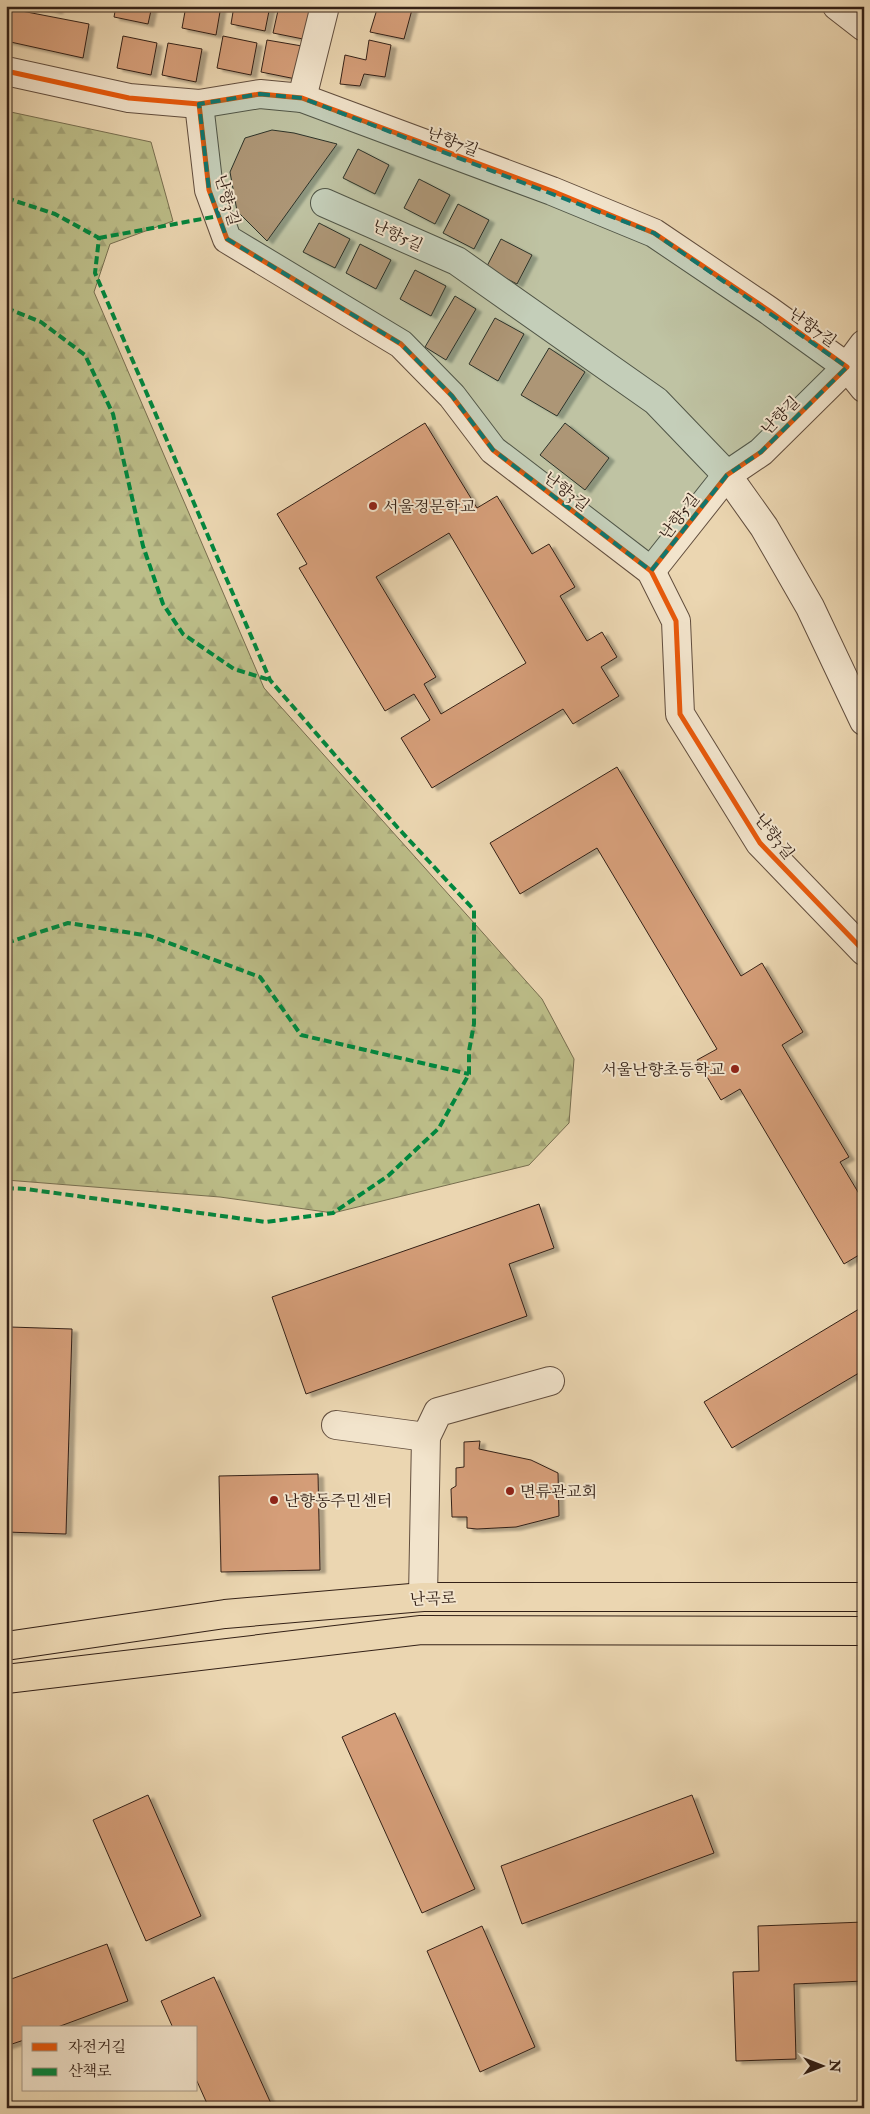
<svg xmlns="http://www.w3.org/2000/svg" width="870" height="2114" viewBox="0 0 870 2114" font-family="'IM FELL Double Pica','Noto Serif KR',serif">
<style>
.forest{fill:url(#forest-firs);stroke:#786f50}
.building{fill:#d59e79;stroke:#342117;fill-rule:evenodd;filter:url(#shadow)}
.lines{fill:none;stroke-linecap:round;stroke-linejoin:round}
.minor-casing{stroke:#624e3e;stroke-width:30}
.major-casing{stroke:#342117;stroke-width:30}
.minor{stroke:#f2e4cc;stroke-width:28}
.major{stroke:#ebd6b1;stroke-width:28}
.quiet{stroke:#00873e;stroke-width:4;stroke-dasharray:8 4;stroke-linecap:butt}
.cycleway-casing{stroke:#f2e4cc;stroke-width:8}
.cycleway{stroke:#e8590c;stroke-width:5}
.marked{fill:#0f766e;fill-opacity:0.2;stroke:#0f766e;stroke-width:4;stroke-dasharray:10 6;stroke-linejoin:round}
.poi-dot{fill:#8f2418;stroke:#f2e4cc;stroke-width:2}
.labels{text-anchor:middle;stroke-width:4;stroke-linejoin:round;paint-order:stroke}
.street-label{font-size:16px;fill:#342117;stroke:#f2e4cc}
.poi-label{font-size:16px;fill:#342117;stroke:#f2e4cc;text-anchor:start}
</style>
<defs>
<pattern id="forest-firs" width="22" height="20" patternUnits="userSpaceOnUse" patternTransform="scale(1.25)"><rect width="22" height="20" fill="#bcbd88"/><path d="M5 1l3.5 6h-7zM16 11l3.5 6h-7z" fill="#a2a275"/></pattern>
<filter id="shadow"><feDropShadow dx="5.5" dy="3" stdDeviation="1" flood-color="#0004"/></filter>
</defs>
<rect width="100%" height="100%" fill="#ebd6b1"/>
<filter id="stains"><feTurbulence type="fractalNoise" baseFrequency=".004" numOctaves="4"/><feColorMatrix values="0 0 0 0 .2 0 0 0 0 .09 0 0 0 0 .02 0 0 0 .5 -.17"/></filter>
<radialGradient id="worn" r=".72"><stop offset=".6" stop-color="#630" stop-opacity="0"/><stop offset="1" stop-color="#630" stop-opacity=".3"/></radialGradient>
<!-- forest -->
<path class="forest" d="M6,111L151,142L173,221L110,244L94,292L264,688L542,999L574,1059L569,1123L529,1165L333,1213L220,1197L6,1180Z"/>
<!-- building -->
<g class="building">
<path d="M39,6H58L57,11Z"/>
<path d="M116,6H152L148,24L114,17Z"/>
<path d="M186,6H221L216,35L182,28Z"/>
<path d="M234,6H270L265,31L231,24Z"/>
<path d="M279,6L314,8L308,40L273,33Z"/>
<path d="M378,6H413L404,39L370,32Z"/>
<path d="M6,8L89,24L83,58L6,41Z"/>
<path d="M123,36L157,43L151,75L117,68Z"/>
<path d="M223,36L257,43L251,75L217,68Z"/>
<path d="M267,40L302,46L296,79L261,72Z"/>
<path d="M369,40L391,45L385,77L364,74L360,86L340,84L345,55L366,60Z"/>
<path d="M168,43L202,49L196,82L162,75Z"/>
<path d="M272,130L294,133L337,144L267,241L237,211L230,172L245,138Z"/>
<path d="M358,149L389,165L375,194L343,178Z"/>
<path d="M419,179L450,195L435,224L404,208Z"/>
<path d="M458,204L489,220L474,249L443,233Z"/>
<path d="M319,223L350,239L335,268L303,252Z"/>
<path d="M501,239L532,255L517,284L486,268Z"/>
<path d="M360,244L391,260L376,289L346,273Z"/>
<path d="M415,270L446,286L431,316L400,299Z"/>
<path d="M455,296L476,309L446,360L425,347Z"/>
<path d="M495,318L524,334L498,381L469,364Z"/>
<path d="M549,348L585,372L557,416L521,395Z"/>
<path d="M425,423L477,508L497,496L532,554L549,544L575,587L560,596L587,641L602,632L617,657L601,667L619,696L573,724L563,709L432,788L401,738L430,720L414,694L385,711L299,568L307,564L277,514ZM449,533L526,663L441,714L424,684L436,677L376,577Z"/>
<path d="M565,423L609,458L585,490L540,455Z"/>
<path d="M617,767L741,976L762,963L803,1032L782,1045L849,1157L840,1162L864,1202V1252L844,1264L740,1089L721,1100L697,1060L717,1049L597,848L520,894L490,843Z"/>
<path d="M539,1204L554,1248L509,1264L527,1316L306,1394L272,1297Z"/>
<path d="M864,1306V1370L732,1448L704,1402Z"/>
<path d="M10,1327L72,1329L66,1534L6,1532V1449Z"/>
<path d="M480,1441L479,1449L531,1460L558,1473L559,1516L516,1527L477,1529L467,1528V1517H452L451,1489L456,1486V1468L464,1467V1442Z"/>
<path d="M318,1474L320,1570L221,1572L219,1476Z"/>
<path d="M395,1713L475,1889L422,1913L342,1737Z"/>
<path d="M148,1795L201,1916L146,1941L93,1820Z"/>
<path d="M692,1795L714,1853L522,1924L501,1866Z"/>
<path d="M864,1922V1981L794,1984L796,2059L736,2061L733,1972L759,1971L758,1926Z"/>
<path d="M482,1926L535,2047L480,2072L427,1951Z"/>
<path d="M107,1944L128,2001L55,2028H24V2040L6,2046V1981Z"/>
<path d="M214,1977L273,2108H209L196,2079V2028H173L161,2001Z"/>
</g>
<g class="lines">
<!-- minor casing -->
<g class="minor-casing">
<g id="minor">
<path d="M837,6L864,27"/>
<path d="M6,71L129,98L199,104L260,94L302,98L552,191L654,233L768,310L847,367L761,452L727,475L651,571"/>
<path d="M302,98L325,6"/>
<path d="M199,104L209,190L227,239L401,344L452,396L493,450L651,571L676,621L680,714L760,843L864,951"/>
<path d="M325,203L457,261L656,401L727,475L764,527L810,607L864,721"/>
<path d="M864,344L847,367L864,388"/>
<path d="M336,1425L426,1437"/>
<path d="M423,1597L426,1437L438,1412L550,1381"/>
</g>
</g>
<!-- major casing -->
<g class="major-casing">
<g id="major">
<path d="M6,1646L225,1614L423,1597H864"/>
<path d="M6,1679L421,1630L864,1631"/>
</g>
</g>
<!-- minor -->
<use href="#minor" class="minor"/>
<!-- major -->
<use href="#major" class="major"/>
<!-- quiet -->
<g class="quiet">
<path d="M6,198L55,214L99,238L95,273L270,680L398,828L474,910V1024L469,1051V1074L439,1128L388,1176L333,1213L266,1222L26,1189L6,1188"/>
<path d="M99,238L218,216"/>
<path d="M6,308L41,322L85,355L113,414L143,546L163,604L183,634L234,669L270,680"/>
<path d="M6,943L68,923L150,936L260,977L301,1035L469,1074"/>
</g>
<!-- cycleway casing -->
<g class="cycleway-casing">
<g id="cycleway">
<path d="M6,71L129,98L199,104L260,94L302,98L552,191L654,233L768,310L847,367L761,452L727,475L651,571"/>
<path d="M199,104L209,190L227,239L401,344L452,396L493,450L651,571L676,621L680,714L760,843L864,951"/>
</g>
</g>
<!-- cycleway -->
<use href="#cycleway" class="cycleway"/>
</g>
<!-- marked area -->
<path class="marked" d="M260,94L302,98L654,233L847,367L761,452L727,475L651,571L493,450L452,396L401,344L227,239L209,190L199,104Z"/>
<!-- markers -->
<g class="poi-dot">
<circle cx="373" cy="506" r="5"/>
<circle cx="735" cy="1069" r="5"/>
<circle cx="510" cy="1491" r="5"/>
<circle cx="274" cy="1500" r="5"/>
</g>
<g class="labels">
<!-- street labels -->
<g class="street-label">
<text transform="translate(453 141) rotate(21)" y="6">난향7길</text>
<text transform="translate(228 200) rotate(74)" y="6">난향3길</text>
<text transform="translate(398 235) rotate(24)" y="6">난향5길</text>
<text transform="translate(813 327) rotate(36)" y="6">난향7길</text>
<text transform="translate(780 415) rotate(-45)" y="6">난향길</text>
<text transform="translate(567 491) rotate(38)" y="6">난향3길</text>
<text transform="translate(679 516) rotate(-52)" y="6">난향5길</text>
<text transform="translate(775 836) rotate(52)" y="6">난향3길</text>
<text transform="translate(433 1598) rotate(-2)" y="6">난곡로</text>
</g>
<!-- poi labels -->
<g class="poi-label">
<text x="383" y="512">서울정문학교</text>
<text x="725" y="1075" text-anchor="end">서울난향초등학교</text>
<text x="520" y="1497">면류관교회</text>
<text x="284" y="1506">난향동주민센터</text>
</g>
</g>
<!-- margin -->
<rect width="870" height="2114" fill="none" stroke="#ebd6b1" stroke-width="25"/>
<rect x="8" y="8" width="855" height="2099" fill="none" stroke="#342117" stroke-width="2.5"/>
<rect x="12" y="12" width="845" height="2089" fill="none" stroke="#342117"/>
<!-- legend -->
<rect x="22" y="2026" width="175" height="65" fill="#f2e4cc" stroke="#a69684"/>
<rect x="32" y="2043" width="25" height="8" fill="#e8590c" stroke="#a69684"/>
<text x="68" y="2052" font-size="15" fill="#342117">자전거길</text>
<rect x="32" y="2068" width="25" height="8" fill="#00873e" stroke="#a69684"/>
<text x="68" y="2076" font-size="15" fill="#342117">산책로</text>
<!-- north arrow -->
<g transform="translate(822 2066) rotate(90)" stroke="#f2e4cc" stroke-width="4" paint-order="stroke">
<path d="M0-4L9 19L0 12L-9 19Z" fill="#342117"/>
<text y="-8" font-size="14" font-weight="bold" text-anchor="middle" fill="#342117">N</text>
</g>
<rect width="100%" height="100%" filter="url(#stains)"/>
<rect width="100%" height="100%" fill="url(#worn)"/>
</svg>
